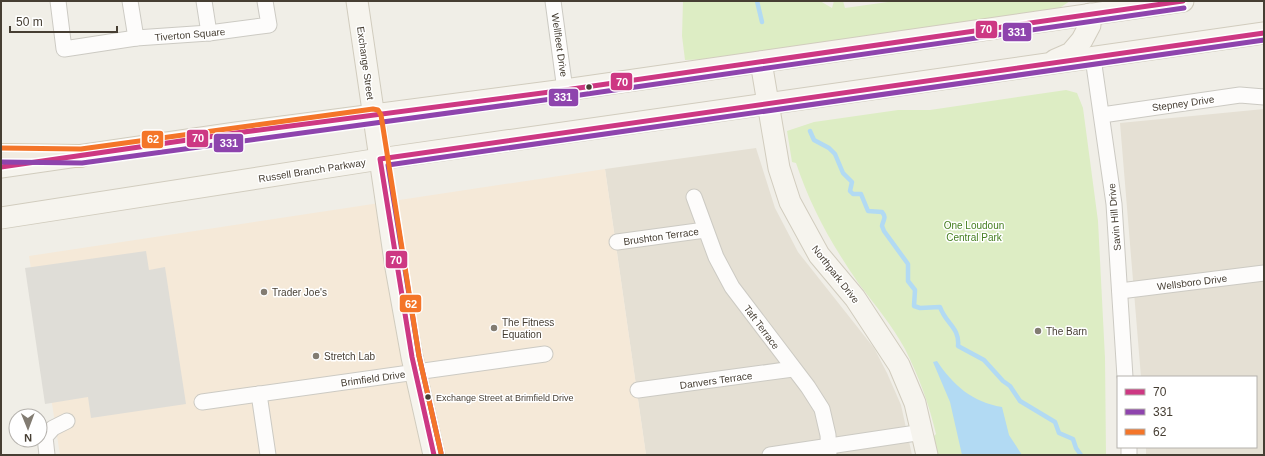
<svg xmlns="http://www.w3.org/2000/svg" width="1265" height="456" viewBox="0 0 1265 456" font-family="Arial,sans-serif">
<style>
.residential{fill:#e5e0d4}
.commercial{fill:#f5e9d8}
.green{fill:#ddedc4}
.parking{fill:#dfddd7}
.water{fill:#b2daf3}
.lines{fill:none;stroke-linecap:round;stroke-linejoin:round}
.stream{stroke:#b2daf3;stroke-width:4.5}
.street-casing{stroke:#cccac3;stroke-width:17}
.secondary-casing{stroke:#d1ccbe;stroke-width:23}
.primary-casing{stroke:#d4cab2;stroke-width:24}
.street{stroke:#fdfcfb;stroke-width:15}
.secondary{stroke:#f6f4ee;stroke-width:21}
.primary{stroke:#f1ece2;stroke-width:22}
.bus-1-casing{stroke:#fff;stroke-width:8}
.bus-2-casing{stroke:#fff;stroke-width:8}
.bus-3-casing{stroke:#fff;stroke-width:8}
.bus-1{stroke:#cd3883;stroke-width:5}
.bus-2{stroke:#8e44ad;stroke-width:5}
.bus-3{stroke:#f47529;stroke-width:5}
.bus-dot{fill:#463e33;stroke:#fff;stroke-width:1.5}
.poi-dot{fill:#827c72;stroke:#fff;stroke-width:1.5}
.labels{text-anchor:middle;stroke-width:3;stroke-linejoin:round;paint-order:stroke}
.bus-label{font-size:9px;fill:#463e33;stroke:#fff;text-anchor:start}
.street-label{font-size:10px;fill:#463e33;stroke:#fff}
.park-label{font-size:10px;fill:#457e20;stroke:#fff}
.poi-label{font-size:10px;fill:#463e33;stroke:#fff;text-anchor:start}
.line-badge{stroke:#fff;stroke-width:1.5}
.badge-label{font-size:11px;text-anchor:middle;font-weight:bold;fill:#fff}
</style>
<rect width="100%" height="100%" fill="#f0eee7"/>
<!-- residential -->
<g class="residential">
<path d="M1264,109V455H1146V447H1256V377H1141L1120,123Z"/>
<path d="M756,148L775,208L798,252L874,348L887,373L901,405L912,455H646L605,169Z"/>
</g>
<!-- commercial -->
<path class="commercial" d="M605,169L646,455H60L29,256Z"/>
<!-- green -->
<g class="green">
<path d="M683,1H820L832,8L834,1H843L845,8L895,1H1070L1058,9L714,59L685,60L682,36Z"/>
<path d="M1066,90L1077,93L1083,108L1098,221L1105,358L1106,455H935L932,438L936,434C929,404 919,377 905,349C892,325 875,305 859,284C832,245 811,208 796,163L792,162L787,131L814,122L898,110H930Z"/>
</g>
<!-- parking -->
<path class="parking" d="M146,251L149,270L165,267L186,404L91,418L88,397L45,404L25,268Z"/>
<!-- water -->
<path class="water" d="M937,361C953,385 972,402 1002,407L1009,435L1022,455H962L950,402L933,362Z"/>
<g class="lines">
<!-- stream -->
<g class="stream">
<path d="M757,1L762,22"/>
<path d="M810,131L814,140L829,148L835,154L843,173L852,182L850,191L853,194H861L868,211L882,212C887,218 883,220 882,226L884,231L908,264V281L915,290L914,306L920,308L940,307C946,324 960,328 958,346L984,360L1003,381L1010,386L1020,401L1055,422L1059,433L1073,439L1076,448L1081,455"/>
</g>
<!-- street casing -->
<g class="street-casing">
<g id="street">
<path d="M58,1L64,49L136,38L209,33L269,25L265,1"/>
<path d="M130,1L136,38"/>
<path d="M204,1L209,33"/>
<path d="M553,1L565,90"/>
<path d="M1093,58L1114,204L1125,377"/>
<path d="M1102,115L1240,95L1264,97"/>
<path d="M694,197L716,257L732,287L808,387L822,409L828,435L829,455"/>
<path d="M617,242L705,230"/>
<path d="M1120,291L1264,273"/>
<path d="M638,390L793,369"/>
<path d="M259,394L268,455"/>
<path d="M202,402L545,354"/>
<path d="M1129,447V455"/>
<path d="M47,455L45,437L53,428L67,421"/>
<path d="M770,455L923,432"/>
</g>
</g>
<!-- secondary casing -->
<g class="secondary-casing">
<g id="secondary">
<path d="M357,1L396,268L412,357L434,455"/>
<path d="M1055,60L1071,53L1082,40L1090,25V14"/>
<path d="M761,62L779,168L790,202L819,255L855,298L899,365L915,403L927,455"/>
<path d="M1,167L236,133L565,90L1183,1"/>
<path d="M1,218L380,159L1264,33"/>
</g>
</g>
<!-- primary casing -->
<g class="primary-casing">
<path id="primary" d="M1,155L81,156"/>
</g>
<!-- street -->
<use href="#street" class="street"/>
<!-- secondary -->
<use href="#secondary" class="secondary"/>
<!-- primary -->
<use href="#primary" class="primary"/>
<!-- bus-1 casing -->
<g class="bus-1-casing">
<g id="bus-1">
<path d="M1,167L236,133L565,90L1183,1"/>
<path d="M434,455L412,357L380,159L1264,33"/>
</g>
</g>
<!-- bus-2 casing -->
<g class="bus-2-casing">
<g id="bus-2">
<path d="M1,162L82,163L566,97L1184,8"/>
<path d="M441,453L419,356L388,165L1264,40"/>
</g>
</g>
<!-- bus-3 casing -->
<g class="bus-3-casing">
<path id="bus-3" d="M1,148L81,149L373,109L378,110L381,115L419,356L441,453"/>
</g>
<!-- bus-1 -->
<use href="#bus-1" class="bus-1"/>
<!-- bus-2 -->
<use href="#bus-2" class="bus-2"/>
<!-- bus-3 -->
<use href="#bus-3" class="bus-3"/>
</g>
<!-- markers -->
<g class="bus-dot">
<circle cx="589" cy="87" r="3.5"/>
<circle cx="428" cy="397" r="3.5"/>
</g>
<g class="poi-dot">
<circle cx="264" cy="292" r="4"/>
<circle cx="494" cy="328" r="4"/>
<circle cx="1038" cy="331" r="4"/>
<circle cx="316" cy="356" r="4"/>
</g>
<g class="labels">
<!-- bus labels -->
<g class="bus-label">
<text x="436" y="401">Exchange Street at Brimfield Drive</text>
</g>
<!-- street labels -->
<g class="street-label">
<text transform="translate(190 34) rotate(-5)" y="4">Tiverton Square</text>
<text transform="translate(560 45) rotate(82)" y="4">Wellfleet Drive</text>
<text transform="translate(366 63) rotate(82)" y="4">Exchange Street</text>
<text transform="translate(1183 103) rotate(-8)" y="4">Stepney Drive</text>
<text transform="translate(312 170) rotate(-9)" y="4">Russell Branch Parkway</text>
<text transform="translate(1114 217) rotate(-95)" y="4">Savin Hill Drive</text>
<text transform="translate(661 236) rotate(-8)" y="4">Brushton Terrace</text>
<text transform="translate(836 274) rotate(52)" y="4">Northpark Drive</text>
<text transform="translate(1192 282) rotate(-7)" y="4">Wellsboro Drive</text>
<text transform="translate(762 327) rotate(53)" y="4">Taft Terrace</text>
<text transform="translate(373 378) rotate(-8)" y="4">Brimfield Drive</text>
<text transform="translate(716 380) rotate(-8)" y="4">Danvers Terrace</text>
</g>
<!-- park labels -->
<g class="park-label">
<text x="974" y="229">One Loudoun<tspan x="974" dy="12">Central Park</tspan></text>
</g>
<!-- poi labels -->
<g class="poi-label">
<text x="272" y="296">Trader Joe's</text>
<text x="502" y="326">The Fitness<tspan x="502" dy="12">Equation</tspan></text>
<text x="1046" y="335">The Barn</text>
<text x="324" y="360">Stretch Lab</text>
</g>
</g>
<g class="line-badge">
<rect x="975" y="20" width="23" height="19" rx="4" fill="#cd3883"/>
<rect x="1002" y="22" width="30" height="20" rx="4" fill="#8e44ad"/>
<rect x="610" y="72" width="23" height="19" rx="4" fill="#cd3883"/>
<rect x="548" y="88" width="31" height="19" rx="4" fill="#8e44ad"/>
<rect x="186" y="129" width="23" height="19" rx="4" fill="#cd3883"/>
<rect x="141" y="130" width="23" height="19" rx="4" fill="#f47529"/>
<rect x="213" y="133" width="31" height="20" rx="4" fill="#8e44ad"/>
<rect x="385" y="250" width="23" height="19" rx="4" fill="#cd3883"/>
<rect x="399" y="294" width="23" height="19" rx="4" fill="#f47529"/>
</g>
<g class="badge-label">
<text x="986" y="33">70</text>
<text x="1017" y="36">331</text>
<text x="622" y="86">70</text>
<text x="563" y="101">331</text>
<text x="198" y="142">70</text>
<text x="153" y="143">62</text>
<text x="229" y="147">331</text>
<text x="396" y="264">70</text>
<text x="411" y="308">62</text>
</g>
<!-- border -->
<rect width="1265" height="456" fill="none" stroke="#463e33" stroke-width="4"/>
<!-- legend -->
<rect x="1117" y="376" width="140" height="72" fill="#ffffff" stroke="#b5b2ad"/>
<rect x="1125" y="389" width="20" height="6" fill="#cd3883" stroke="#b5b2ad"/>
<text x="1153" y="396" font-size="12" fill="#463e33">70</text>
<rect x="1125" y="409" width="20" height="6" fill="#8e44ad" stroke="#b5b2ad"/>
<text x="1153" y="416" font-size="12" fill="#463e33">331</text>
<rect x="1125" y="429" width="20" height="6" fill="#f47529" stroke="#b5b2ad"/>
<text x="1153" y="436" font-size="12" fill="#463e33">62</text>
<!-- north arrow -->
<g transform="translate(28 428) rotate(179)"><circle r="19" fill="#ffffff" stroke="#b5b2ad"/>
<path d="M0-3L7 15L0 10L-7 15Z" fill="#827c72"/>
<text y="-6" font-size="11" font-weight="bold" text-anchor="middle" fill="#463e33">N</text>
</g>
<!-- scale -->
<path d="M10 26v6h107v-6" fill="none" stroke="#463e33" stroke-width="2"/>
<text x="16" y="26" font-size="12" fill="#463e33" stroke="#ffffff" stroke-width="3" paint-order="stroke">50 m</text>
</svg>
